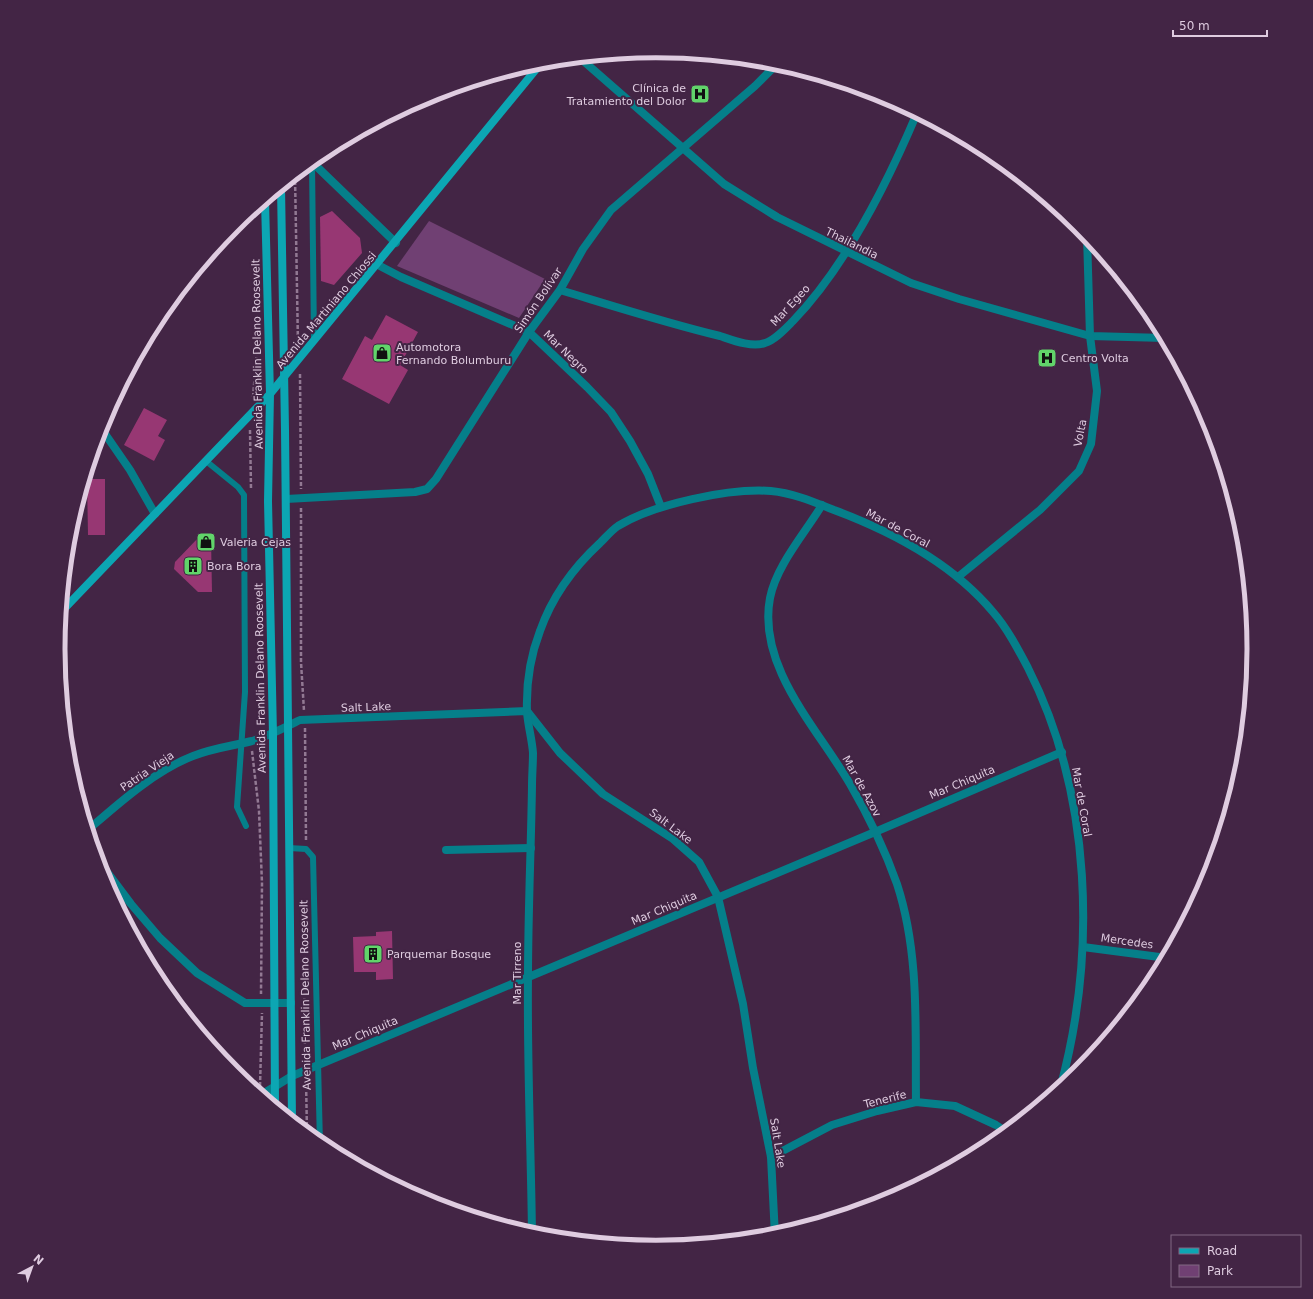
<svg xmlns="http://www.w3.org/2000/svg" width="1313" height="1299" viewBox="0 0 1313 1299" font-family="'DejaVu Sans',sans-serif">
<style>
.green{fill:#704073}
.building{fill:#973773}
.lines{fill:none;stroke-linecap:round;stroke-linejoin:round}
.path{stroke:#927993;stroke-width:2.5;stroke-dasharray:4 2;stroke-linecap:butt}
.lane{stroke:#057f8a;stroke-width:6}
.street{stroke:#057f8a;stroke-width:8}
.secondary{stroke:#0ca6b3;stroke-width:8}
.labels{text-anchor:middle;stroke-width:4;stroke-linejoin:round;paint-order:stroke}
.poi-label{font-size:11px;fill:#dfcce0;stroke:#432545;text-anchor:start}
.street-label{font-size:11px;fill:#dfcce0;stroke:#432545}
.rim{fill:none;stroke:#dfcce0;stroke-width:5}
</style>
<rect width="100%" height="100%" fill="#432545"/>
<!-- green -->
<path class="green" d="M429,221L545,279L519,318L397,266Z"/>
<!-- building -->
<g class="building">
<path d="M332,211L360,238L362,253L334,285L321,281L320,217Z"/>
<path d="M386,315L418,332L400,365L408,370L389,404L342,379L365,336L372,340Z"/>
<path d="M144,408L167,420L158,436L165,440L154,461L124,445Z"/>
<path d="M87,479H105V535H88Z"/>
<path d="M199,537L211,539L212,592H198L174,569L175,562Z"/>
<path d="M392,931L393,979L376,980V972H354L353,937L376,936V932Z"/>
</g>
<g class="lines">
<!-- path -->
<g class="path">
<path d="M295,175L298,345"/>
<path d="M300,374L301,489"/>
<path d="M253,397L257,350"/>
<path d="M250,430L251,488"/>
<path d="M301,508V662L304,711"/>
<path d="M305,728L306,841"/>
<path d="M252,751L259,811L262,883L261,994"/>
<path d="M304,914L305,1061"/>
<path d="M306,1080L307,1133"/>
<path d="M260,1086L262,1013"/>
</g>
<!-- lane -->
<g class="lane">
<path d="M312,162L314,340"/>
<path d="M206,461L238,487L244,495L245,692L237,807L246,826"/>
<path d="M289,848L306,849L313,857L320,1144"/>
</g>
<!-- street -->
<g class="street">
<path d="M580,58L724,184L777,217L911,283L959,299L1090,336L1165,338"/>
<path d="M312,162L396,243"/>
<path d="M378,265L401,277L529,332L587,387L611,412L630,441L648,474L661,507"/>
<path d="M560,290C613,306 666,323 720,336C732,340 752,348 765,343C775,340 785,329 793,321C846,266 887,184 917,113"/>
<path d="M101,428L130,470L155,514"/>
<path d="M286,499L415,492L427,489L436,479L529,332L560,290L583,249L611,210L755,86L777,64"/>
<path d="M822,505C805,533 776,566 770,598C757,667 818,729 850,784C868,815 885,850 897,884C920,954 915,1029 916,1102"/>
<path d="M958,577L1040,510L1079,471L1091,444L1097,391L1090,336L1087,236"/>
<path d="M89,829C119,803 156,770 193,756C213,748 232,746 252,741C269,736 284,728 300,720L527,711L560,753L603,794L673,839L699,862L718,897L743,1004L753,1068L771,1157L775,1236"/>
<path d="M446,850L531,848"/>
<path d="M98,860L131,904L160,938L197,973L245,1003H291"/>
<path d="M1083,947L1167,958"/>
<path d="M261,1095L292,1076L875,832L1062,752"/>
<path d="M771,1157L832,1125L877,1111L916,1102L955,1106L996,1125L1007,1132"/>
<path d="M532,1234C531,1149 527,1063 528,977C528,914 531,850 532,786C532,775 533,764 533,753C532,739 528,726 527,712C526,684 530,657 540,631C552,597 574,567 600,543C606,537 612,530 618,526C654,504 729,488 771,491C793,493 814,502 834,510C893,532 952,563 993,612C1007,628 1018,649 1028,668C1092,794 1097,954 1060,1089"/>
</g>
<!-- secondary -->
<g class="secondary">
<path d="M281,187L285,430L292,1121"/>
<path d="M265,200L270,394L268,501L273,734L275,1107"/>
<path d="M62,611L270,394L542,62"/>
</g>
</g>
<!-- icons -->
<defs>
<g id="hospital-square" transform="scale(1)"><rect x="-9" y="-9" width="18" height="18" rx="4" fill="#61d46a" stroke="#432545"/><path d="M-5-5h3v3.5h4V-5h3V5h-3V1.5h-4V5h-3Z" fill="#111"/></g>
<g id="shop-square" transform="scale(1)"><rect x="-9" y="-9" width="18" height="18" rx="4" fill="#61d46a" stroke="#432545"/><path d="M-5-2.5h2.3a2.7 3.5 0 0 1 5.4 0H5L5.5 6h-11ZM-1.5-2.5h3a1.5 2.3 0 0 0-3 0Z" fill="#111"/></g>
<g id="building-square" transform="scale(1)"><rect x="-9" y="-9" width="18" height="18" rx="4" fill="#61d46a" stroke="#432545"/><path d="M-4-6H4V6H1V3H-1V6H-4ZM-2.5-4.3h1.7v1.8h-1.7ZM.8-4.3h1.7v1.8H.8ZM-2.5-1h1.7V.8h-1.7ZM.8-1h1.7V.8H.8Z" fill="#111"/></g>
</defs>
<g fill-rule="evenodd">
<use href="#hospital-square" x="700" y="94"/>
<use href="#shop-square" x="382" y="353"/>
<use href="#hospital-square" x="1047" y="358"/>
<use href="#shop-square" x="206" y="542"/>
<use href="#building-square" x="193" y="566"/>
<use href="#building-square" x="373" y="954"/>
</g>
<g class="labels">
<!-- poi labels -->
<g class="poi-label">
<text x="686" y="92" text-anchor="end">Clínica de<tspan x="686" dy="13">Tratamiento del Dolor</tspan></text>
<text x="396" y="351">Automotora<tspan x="396" dy="13">Fernando Bolumburu</tspan></text>
<text x="1061" y="362">Centro Volta</text>
<text x="220" y="546">Valeria Cejas</text>
<text x="207" y="570">Bora Bora</text>
<text x="387" y="958">Parquemar Bosque</text>
</g>
<!-- street labels -->
<g class="street-label">
<text transform="translate(852 243) rotate(26)" y="4">Thailandia</text>
<text transform="translate(538 300) rotate(-56)" y="4">Simón Bolívar</text>
<text transform="translate(790 305) rotate(-47)" y="4">Mar Egeo</text>
<text transform="translate(326 310) rotate(-50)" y="4">Avenida Martiniano Chiossi</text>
<text transform="translate(566 352) rotate(44)" y="4">Mar Negro</text>
<text transform="translate(257 354) rotate(-91)" y="4">Avenida Franklin Delano Roosevelt</text>
<text transform="translate(1080 433) rotate(-79)" y="4">Volta</text>
<text transform="translate(898 528) rotate(28)" y="4">Mar de Coral</text>
<text transform="translate(260 678) rotate(-91)" y="4">Avenida Franklin Delano Roosevelt</text>
<text transform="translate(366 707) rotate(-2)" y="4">Salt Lake</text>
<text transform="translate(147 771) rotate(-34)" y="4">Patria Vieja</text>
<text transform="translate(962 782) rotate(-23)" y="4">Mar Chiquita</text>
<text transform="translate(862 786) rotate(61)" y="4">Mar de Azov</text>
<text transform="translate(1082 802) rotate(80)" y="4">Mar de Coral</text>
<text transform="translate(671 826) rotate(37)" y="4">Salt Lake</text>
<text transform="translate(664 908) rotate(-23)" y="4">Mar Chiquita</text>
<text transform="translate(1127 941) rotate(8)" y="4">Mercedes</text>
<text transform="translate(517 973) rotate(-90)" y="4">Mar Tirreno</text>
<text transform="translate(305 995) rotate(-91)" y="4">Avenida Franklin Delano Roosevelt</text>
<text transform="translate(365 1033) rotate(-23)" y="4">Mar Chiquita</text>
<text transform="translate(885 1099) rotate(-14)" y="4">Tenerife</text>
<text transform="translate(778 1143) rotate(81)" y="4">Salt Lake</text>
</g>
</g>
<!-- crop -->
<path d="M0 0H1313V1299H0ZM65 649a591 591 0 1 1 1182 0a591 591 0 1 1-1182 0Z" fill="#432545" fill-rule="evenodd"/>
<path class="rim" d="M65 649a591 591 0 1 1 1182 0a591 591 0 1 1-1182 0Z"/>
<!-- legend -->
<rect x="1171" y="1235" width="130" height="52" fill="#432545" stroke="#816883"/>
<rect x="1179" y="1248" width="20" height="6" fill="#0ca6b3" stroke="#816883"/>
<text x="1207" y="1255" font-size="12" fill="#dfcce0">Road</text>
<rect x="1179" y="1265" width="20" height="12" fill="#704073" stroke="#816883"/>
<text x="1207" y="1275" font-size="12" fill="#dfcce0">Park</text>
<!-- north arrow -->
<g transform="translate(32 1267) rotate(41)" stroke="#432545" stroke-width="3" paint-order="stroke">
<path d="M0-3L7 15L0 10L-7 15Z" fill="#dfcce0"/>
<text y="-6" font-size="11" font-weight="bold" text-anchor="middle" fill="#dfcce0">N</text>
</g>
<!-- scale -->
<path d="M1173 30v6h94v-6" fill="none" stroke="#dfcce0" stroke-width="2"/>
<text x="1179" y="30" font-size="12" fill="#dfcce0" stroke="#432545" stroke-width="3" paint-order="stroke">50 m</text>
</svg>
